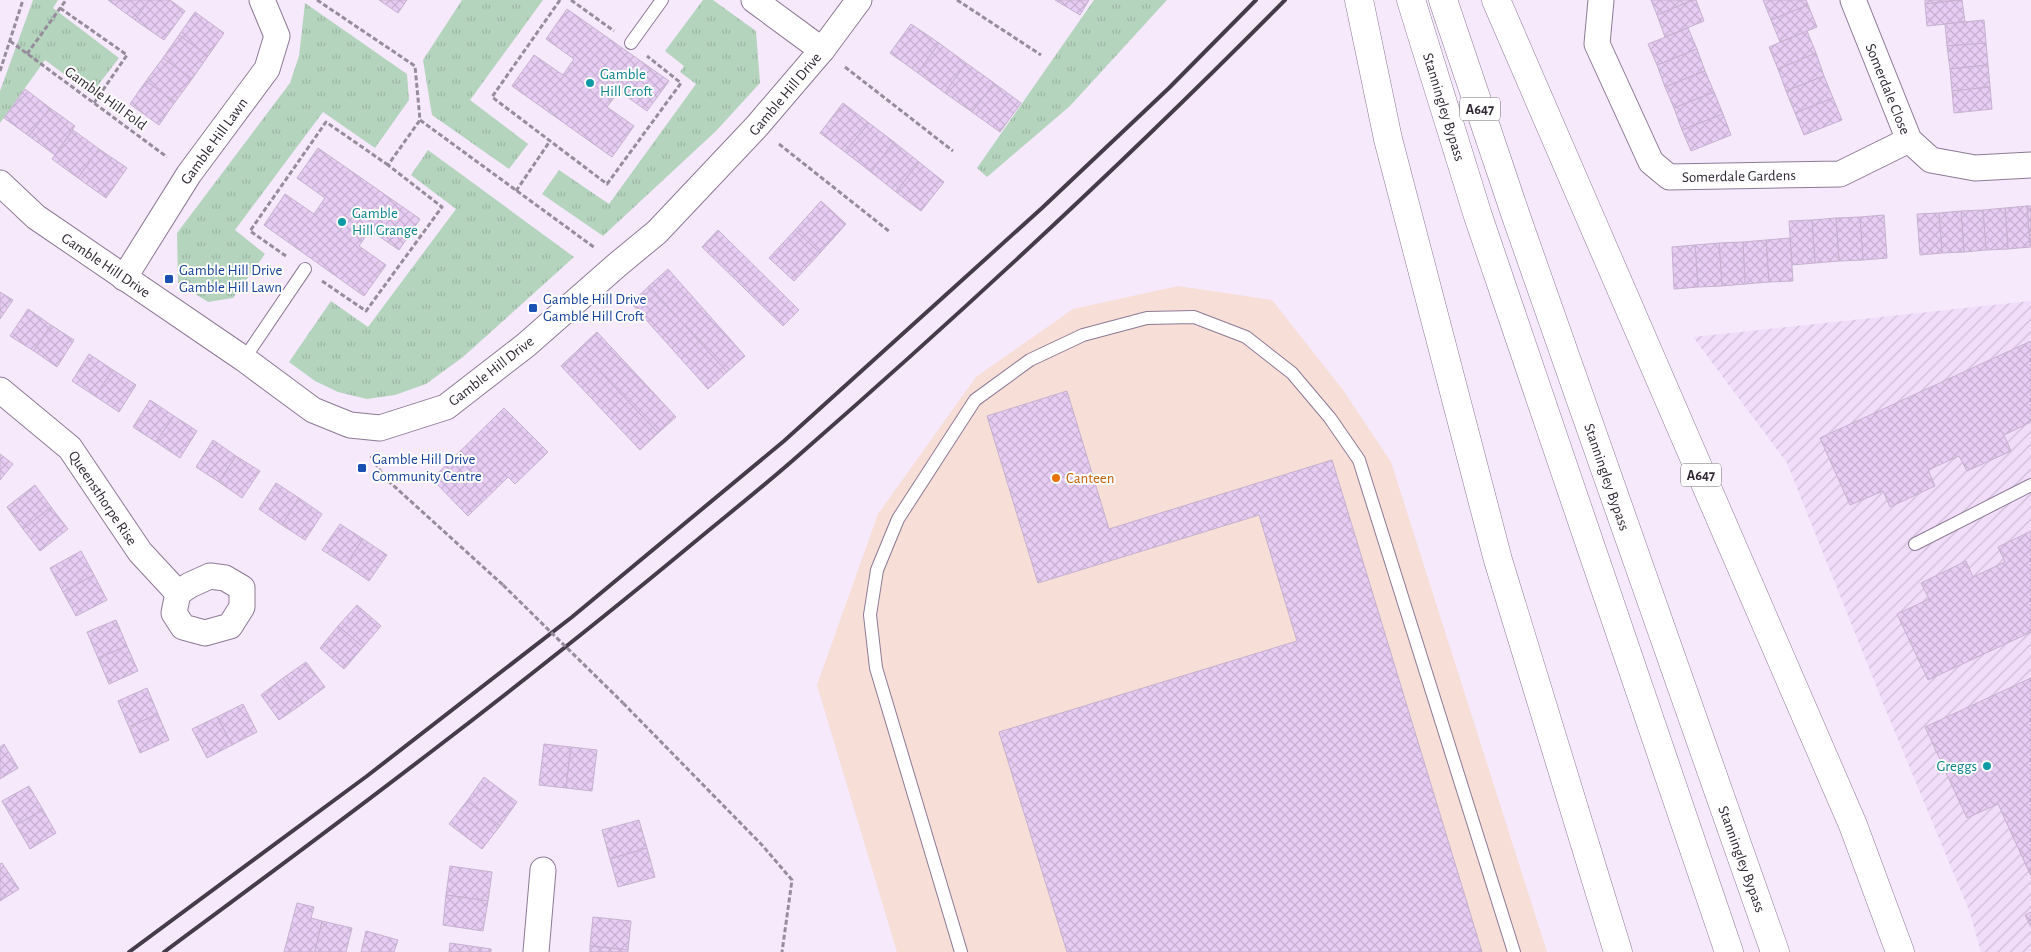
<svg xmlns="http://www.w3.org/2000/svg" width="2031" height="952" viewBox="0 0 2031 952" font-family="'Alegreya Sans',sans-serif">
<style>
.commercial{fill:#f7ded6}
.industrial{fill:url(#industrial-furrows)}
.grass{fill:url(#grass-tufts)}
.building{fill:url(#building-cross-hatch);stroke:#c6b1cf}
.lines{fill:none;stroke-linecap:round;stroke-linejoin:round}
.service-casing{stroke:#8d7a96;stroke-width:14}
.minor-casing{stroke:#8d7a96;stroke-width:27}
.primary-casing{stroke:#8d7a96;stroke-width:29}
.path{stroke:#978c9c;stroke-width:3;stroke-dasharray:5 2.5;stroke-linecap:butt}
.service{stroke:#fff;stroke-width:12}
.minor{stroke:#fff;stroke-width:25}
.primary{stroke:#fff;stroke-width:28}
.rail{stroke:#453c49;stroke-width:4}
.path-bridge{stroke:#978c9c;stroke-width:3;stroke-dasharray:5 2.5;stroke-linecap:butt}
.culture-dot{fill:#0f9aa8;stroke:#fff;stroke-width:2}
.transit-dot{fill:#1a4fb4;stroke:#fff;stroke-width:2}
.food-dot{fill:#e8710a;stroke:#fff;stroke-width:2}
.labels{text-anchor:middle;stroke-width:4;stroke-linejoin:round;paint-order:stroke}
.shield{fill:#fff;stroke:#6e6871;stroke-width:1}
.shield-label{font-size:14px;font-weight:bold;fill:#302834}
.culture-label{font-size:15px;fill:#0d838f;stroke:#fff;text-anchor:start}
.street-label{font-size:15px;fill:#302834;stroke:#fff}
.transit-label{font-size:15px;fill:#164399;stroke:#fff;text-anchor:start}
.food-label{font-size:15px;fill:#c56008;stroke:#fff;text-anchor:start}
</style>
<defs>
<pattern id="industrial-furrows" width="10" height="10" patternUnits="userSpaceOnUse" patternTransform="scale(1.25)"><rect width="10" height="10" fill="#f1dcfa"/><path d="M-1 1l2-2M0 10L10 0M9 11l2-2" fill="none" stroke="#cfbdd7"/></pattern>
<pattern id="grass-tufts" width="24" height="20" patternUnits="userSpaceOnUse" patternTransform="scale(1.25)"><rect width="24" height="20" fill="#b5d4be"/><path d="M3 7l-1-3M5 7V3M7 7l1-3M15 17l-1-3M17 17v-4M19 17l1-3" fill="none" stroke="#9cb6a4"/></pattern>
<pattern id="building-cross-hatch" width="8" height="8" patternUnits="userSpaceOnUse" patternTransform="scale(1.25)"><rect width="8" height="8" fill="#e7cdf3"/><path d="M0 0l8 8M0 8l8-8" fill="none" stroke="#c6b0d1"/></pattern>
</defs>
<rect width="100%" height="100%" fill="#f6e9fc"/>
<!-- commercial -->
<path class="commercial" d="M1178,286L1272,300L1343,390L1391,462L1547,952H897L817,685L878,514L976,377L1073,309Z"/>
<!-- industrial -->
<path class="industrial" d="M2031,301V952H1981L1970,913L1887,713L1787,463L1693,337Z"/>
<!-- grass -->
<g class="grass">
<path d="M33,0H58L53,8L119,58L91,94L45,60L0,123V91Z"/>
<path d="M462,0H543L470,100L528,144L509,169L432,115L423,60Z"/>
<path d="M703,0H713L756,31L760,83L716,131L603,236L542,194L559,170L609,204L696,84L680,72L684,66L665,51Z"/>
<path d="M1094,0H1167L1070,106L987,177L977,168Z"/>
<path d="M305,3L407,74L409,100L375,148L323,112L235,230L265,254L233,298L208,302L178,283L177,233L290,83L299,56Z"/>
<path d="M428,150L574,257L463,357L426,384L395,395L367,399L338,392L315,381L289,362L331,301L368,327L456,209L411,175Z"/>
</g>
<!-- building -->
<g class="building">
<path d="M108,0H149L135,20Z"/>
<path d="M149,0H170L185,11L164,40L135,20Z"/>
<path d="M379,0H407L398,13Z"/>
<path d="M1055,0H1089L1080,15Z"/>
<path d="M1651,0H1693L1657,15Z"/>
<path d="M1693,0H1696L1704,21L1665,37L1657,15Z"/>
<path d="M1763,0H1806L1808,5L1771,20Z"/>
<path d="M1925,0H1962L1925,4Z"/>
<path d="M1962,0L1965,22L1927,26L1925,4Z"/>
<path d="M1808,5L1817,27L1780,42L1771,20Z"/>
<path d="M567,9L669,81L647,111L619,91L607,107L634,126L612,157L512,86L534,55L563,75L574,59L546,39Z"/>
<path d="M195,12L224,33L208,56L179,35Z"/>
<path d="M1984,20L1986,43L1947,46L1945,24Z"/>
<path d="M911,24L939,43L918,73L890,53Z"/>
<path d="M1688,28L1697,49L1657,65L1648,44Z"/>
<path d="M1807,31L1816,53L1778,69L1769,47Z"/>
<path d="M179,35L208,56L192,79L163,58Z"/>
<path d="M939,43L966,63L945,93L918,73Z"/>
<path d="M1986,43L1988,65L1950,69L1947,46Z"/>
<path d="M1697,49L1705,71L1665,87L1657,65Z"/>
<path d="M1816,53L1824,76L1786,91L1778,69Z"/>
<path d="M163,58L192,79L175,102L146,81Z"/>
<path d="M966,63L994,83L972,112L945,93Z"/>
<path d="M1988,65L1990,87L1952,91L1950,69Z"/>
<path d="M1705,71L1714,92L1674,108L1665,87Z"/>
<path d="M1824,76L1833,98L1795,113L1786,91Z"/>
<path d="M146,81L175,102L159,125L130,104Z"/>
<path d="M994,83L1021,103L1000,132L972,112Z"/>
<path d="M1990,87L1992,109L1954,113L1952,91Z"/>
<path d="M25,89L50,108L29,136L4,118Z"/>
<path d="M1714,92L1723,114L1682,130L1674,108Z"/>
<path d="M1833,98L1842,120L1804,135L1795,113Z"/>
<path d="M843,103L869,123L845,152L820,133Z"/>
<path d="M50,108L75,126L55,155L29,136Z"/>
<path d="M1723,114L1731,135L1691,151L1682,130Z"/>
<path d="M869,123L894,142L871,172L845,152Z"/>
<path d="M73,130L99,149L78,178L52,159Z"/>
<path d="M894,142L919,162L896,192L871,172Z"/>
<path d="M318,148L420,219L399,250L370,230L359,246L386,265L364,296L264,225L285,194L314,214L325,198L297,178Z"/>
<path d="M99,149L127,168L106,198L78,178Z"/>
<path d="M919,162L944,182L921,211L896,192Z"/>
<path d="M821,201L846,224L820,253L795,230Z"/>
<path d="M2027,206H2031V247H2030Z"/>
<path d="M2027,206L2030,247L2008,249L2005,208Z"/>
<path d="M2005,208L2008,249L1986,250L1983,210Z"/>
<path d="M1983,210L1986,250L1964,252L1961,211Z"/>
<path d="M1961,211L1964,252L1942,253L1939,213Z"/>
<path d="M1939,213L1942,253L1920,255L1917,214Z"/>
<path d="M1884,215L1887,258L1863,260L1860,217Z"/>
<path d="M1860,217L1863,260L1839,261L1836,218Z"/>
<path d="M1836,218L1839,261L1815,263L1812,220Z"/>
<path d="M1812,220L1815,263L1792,265L1789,221Z"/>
<path d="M718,230L799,310L783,326L702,247Z"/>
<path d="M795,230L820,253L794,281L769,258Z"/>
<path d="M1790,238L1793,281L1769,282L1766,240Z"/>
<path d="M1766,240L1769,282L1745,284L1743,242Z"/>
<path d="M1743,242L1745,284L1722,286L1719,243Z"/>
<path d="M1719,243L1722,286L1698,287L1695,245Z"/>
<path d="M1695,245L1698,287L1674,289L1672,247Z"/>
<path d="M668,269L745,356L727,372L649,286Z"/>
<path d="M649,286L727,372L708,389L631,303Z"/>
<path d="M0,292L13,300L0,319Z"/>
<path d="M28,309L51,325L34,351L10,336Z"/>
<path d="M51,325L74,340L57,367L34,351Z"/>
<path d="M597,332L676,417L658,433L579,349Z"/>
<path d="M2031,341V422L2004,435L2011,451L1967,471L1959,456L1928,470L1935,486L1890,507L1883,491L1850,505L1820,438Z"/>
<path d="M579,349L658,433L640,450L561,366Z"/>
<path d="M89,354L113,370L95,396L72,381Z"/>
<path d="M113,370L136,385L119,412L95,396Z"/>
<path d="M1067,391L1109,529L1332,460L1482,952H1067L999,732L1297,641L1259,515L1038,583L987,416Z"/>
<path d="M150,400L174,416L156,442L133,427Z"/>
<path d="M504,408L548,452L515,484L508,477L468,516L432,479Z"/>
<path d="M174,416L197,431L180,458L156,442Z"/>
<path d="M213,440L236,456L219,482L196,467Z"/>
<path d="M0,454L13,464L0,480Z"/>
<path d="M236,456L260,471L242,498L219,482Z"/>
<path d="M276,483L299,498L282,525L259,509Z"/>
<path d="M35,485L51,507L23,529L7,507Z"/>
<path d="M299,498L322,514L305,540L282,525Z"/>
<path d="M51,507L68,529L40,551L23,529Z"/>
<path d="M340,524L363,539L346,565L322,550Z"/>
<path d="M2031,531V632L1928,680L1897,614L1929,599L1921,583L1966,561L1973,577L2005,562L1998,547Z"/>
<path d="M363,539L387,555L369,581L346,565Z"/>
<path d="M81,551L94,575L63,592L50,568Z"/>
<path d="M94,575L107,600L76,616L63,592Z"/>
<path d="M357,605L381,626L363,647L338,626Z"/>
<path d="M116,620L127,646L98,658L87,632Z"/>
<path d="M338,626L363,647L344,669L320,648Z"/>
<path d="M127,646L138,671L109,684L98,658Z"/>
<path d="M306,662L325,687L302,704L283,678Z"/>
<path d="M283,678L302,704L279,720L261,695Z"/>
<path d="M2031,678V876L1998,804L1967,818L1925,727Z"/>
<path d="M147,688L158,714L129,727L118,701Z"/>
<path d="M243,704L257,732L232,745L217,717Z"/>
<path d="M158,714L169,740L140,753L129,727Z"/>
<path d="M217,717L232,745L207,758L192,729Z"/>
<path d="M4,744L18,768L0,779V747Z"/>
<path d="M544,744L571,747L566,788L539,785Z"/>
<path d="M571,747L597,750L592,791L566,788Z"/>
<path d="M484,777L517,802L500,826L467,801Z"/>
<path d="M29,786L43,810L16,825L2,801Z"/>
<path d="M467,801L500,826L482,849L449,824Z"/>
<path d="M43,810L56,833L30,849L16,825Z"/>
<path d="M639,820L647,848L610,859L602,830Z"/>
<path d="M647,848L655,877L618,887L610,859Z"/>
<path d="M2,863L19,889L0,901V864Z"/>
<path d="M450,866L492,872L488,901L446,895Z"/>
<path d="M446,895L488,901L483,931L443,925Z"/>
<path d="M297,903L314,907L311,918L322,921L315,952H284Z"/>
<path d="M2031,912V927L2025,915Z"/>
<path d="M593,917L631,921L628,950L590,946Z"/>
<path d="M322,921L352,928L346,952H315Z"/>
<path d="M366,931L398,940L394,952H361Z"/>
<path d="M450,943L491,949V952H449Z"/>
<path d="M590,946L628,950V952H590Z"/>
</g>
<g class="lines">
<!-- service casing -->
<g class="service-casing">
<g id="service">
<path d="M631,43L662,0"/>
<path d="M244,359L305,269"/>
<path d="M1915,544L2031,485"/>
<path d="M961,952L876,668L870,615L877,570L898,519L975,400L1030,360L1083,335L1147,318L1194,317L1246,337L1292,373L1330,418L1359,460L1514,952"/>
</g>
</g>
<!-- minor casing -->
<g class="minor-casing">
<g id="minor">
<path d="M754,0L822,50"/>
<path d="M1601,0L1597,44L1651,162L1669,177L1840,174L1909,140"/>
<path d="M1853,0L1909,140L1931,160L1975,168L2031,165"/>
<path d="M0,183L36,217L244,359L313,410L350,425L380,428L446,407L526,345L617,265L657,232L757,126L822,50L859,0"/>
<path d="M124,278L189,174L267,69L277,36L262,0"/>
<path d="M0,390L70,448L140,552L178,593"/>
<path d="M210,576L225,578L242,588V607L230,626L205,633L183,627L174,613L178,593L190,585Z"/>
<path d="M536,952L543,870"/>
</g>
</g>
<!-- primary casing -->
<g class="primary-casing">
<g id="primary">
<path d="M1359,0L1388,139L1498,560L1618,952"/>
<path d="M1411,0L1478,216L1729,952"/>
<path d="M1443,0L1517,219L1775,952"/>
<path d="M1496,0L1853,825L1900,952"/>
</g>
</g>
<!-- path -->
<g class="path">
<path d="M317,0L415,66L420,120L595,248"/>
<path d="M560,0L492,97L607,184L681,83L647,56"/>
<path d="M571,0L614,31"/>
<path d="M957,0L1041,55"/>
<path d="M60,8L127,55L94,103"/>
<path d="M10,41L167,157"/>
<path d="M27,54L66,0"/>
<path d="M845,67L953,151"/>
<path d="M0,71L23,0"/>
<path d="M779,144L890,232"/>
<path d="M516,191L550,141"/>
<path d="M286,256L250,231L326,122L388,165"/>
<path d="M322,281L366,311L442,207L388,165L420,120"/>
<path d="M371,456L384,477L503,585"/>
<path d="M623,703L762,845L792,880L782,952"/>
</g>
<!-- service -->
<use href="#service" class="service"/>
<!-- minor -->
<use href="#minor" class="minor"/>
<!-- primary -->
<use href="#primary" class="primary"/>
<!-- rail -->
<g class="rail">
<path d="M129,952L367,776L572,617L784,441L1042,208L1169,88L1256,0"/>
<path d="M164,952C343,820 520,687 691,545C727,515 764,486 799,455C966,309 1129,158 1285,0"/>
</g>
<!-- path-bridge -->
<path class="path-bridge" d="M503,585L623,703"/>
</g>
<!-- markers -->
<g class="culture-dot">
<circle cx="590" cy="83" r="5"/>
<circle cx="342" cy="222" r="5"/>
<circle cx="1987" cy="766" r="5"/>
</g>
<g class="transit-dot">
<rect x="164" y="274" width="10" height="10" rx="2.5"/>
<rect x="528" y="303" width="10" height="10" rx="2.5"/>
<rect x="357" y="463" width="10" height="10" rx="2.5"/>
</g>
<circle class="food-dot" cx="1056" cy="478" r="5"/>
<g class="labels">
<!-- shield labels -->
<g class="shield">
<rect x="1460" y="97.5" width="40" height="23" rx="4"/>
<rect x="1681" y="463.5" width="40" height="23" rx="4"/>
</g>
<g class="shield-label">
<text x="1480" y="114">A647</text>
<text x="1701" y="480">A647</text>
</g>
<!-- culture labels -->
<g class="culture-label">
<text x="600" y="79">Gamble<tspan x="600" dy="17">Hill Croft</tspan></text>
<text x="352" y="218">Gamble<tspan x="352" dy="17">Hill Grange</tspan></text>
<text x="1977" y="771" text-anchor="end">Greggs</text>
</g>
<!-- street labels -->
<g class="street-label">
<text transform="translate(1888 89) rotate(68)" y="5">Somerdale Close</text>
<text transform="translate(785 94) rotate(-50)" y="5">Gamble Hill Drive</text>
<text transform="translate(106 98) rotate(36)" y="5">Gamble Hill Fold</text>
<text transform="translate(1444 107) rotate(73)" y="5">Stanningley Bypass</text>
<text transform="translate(214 141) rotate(-54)" y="5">Gamble Hill Lawn</text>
<text transform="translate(1739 176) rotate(-1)" y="5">Somerdale Gardens</text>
<text transform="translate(106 265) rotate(34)" y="5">Gamble Hill Drive</text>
<text transform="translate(491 371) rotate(-38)" y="5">Gamble Hill Drive</text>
<text transform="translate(1607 477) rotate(71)" y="5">Stanningley Bypass</text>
<text transform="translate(103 498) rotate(56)" y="5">Queensthorpe Rise</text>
<text transform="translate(1742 859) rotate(70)" y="5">Stanningley Bypass</text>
</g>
<!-- transit labels -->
<g class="transit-label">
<text x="179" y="275">Gamble Hill Drive<tspan x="179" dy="17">Gamble Hill Lawn</tspan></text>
<text x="543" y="304">Gamble Hill Drive<tspan x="543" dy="17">Gamble Hill Croft</tspan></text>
<text x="372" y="464">Gamble Hill Drive<tspan x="372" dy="17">Community Centre</tspan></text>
</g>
<!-- food labels -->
<g class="food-label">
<text x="1066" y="483">Canteen</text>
</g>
</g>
</svg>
